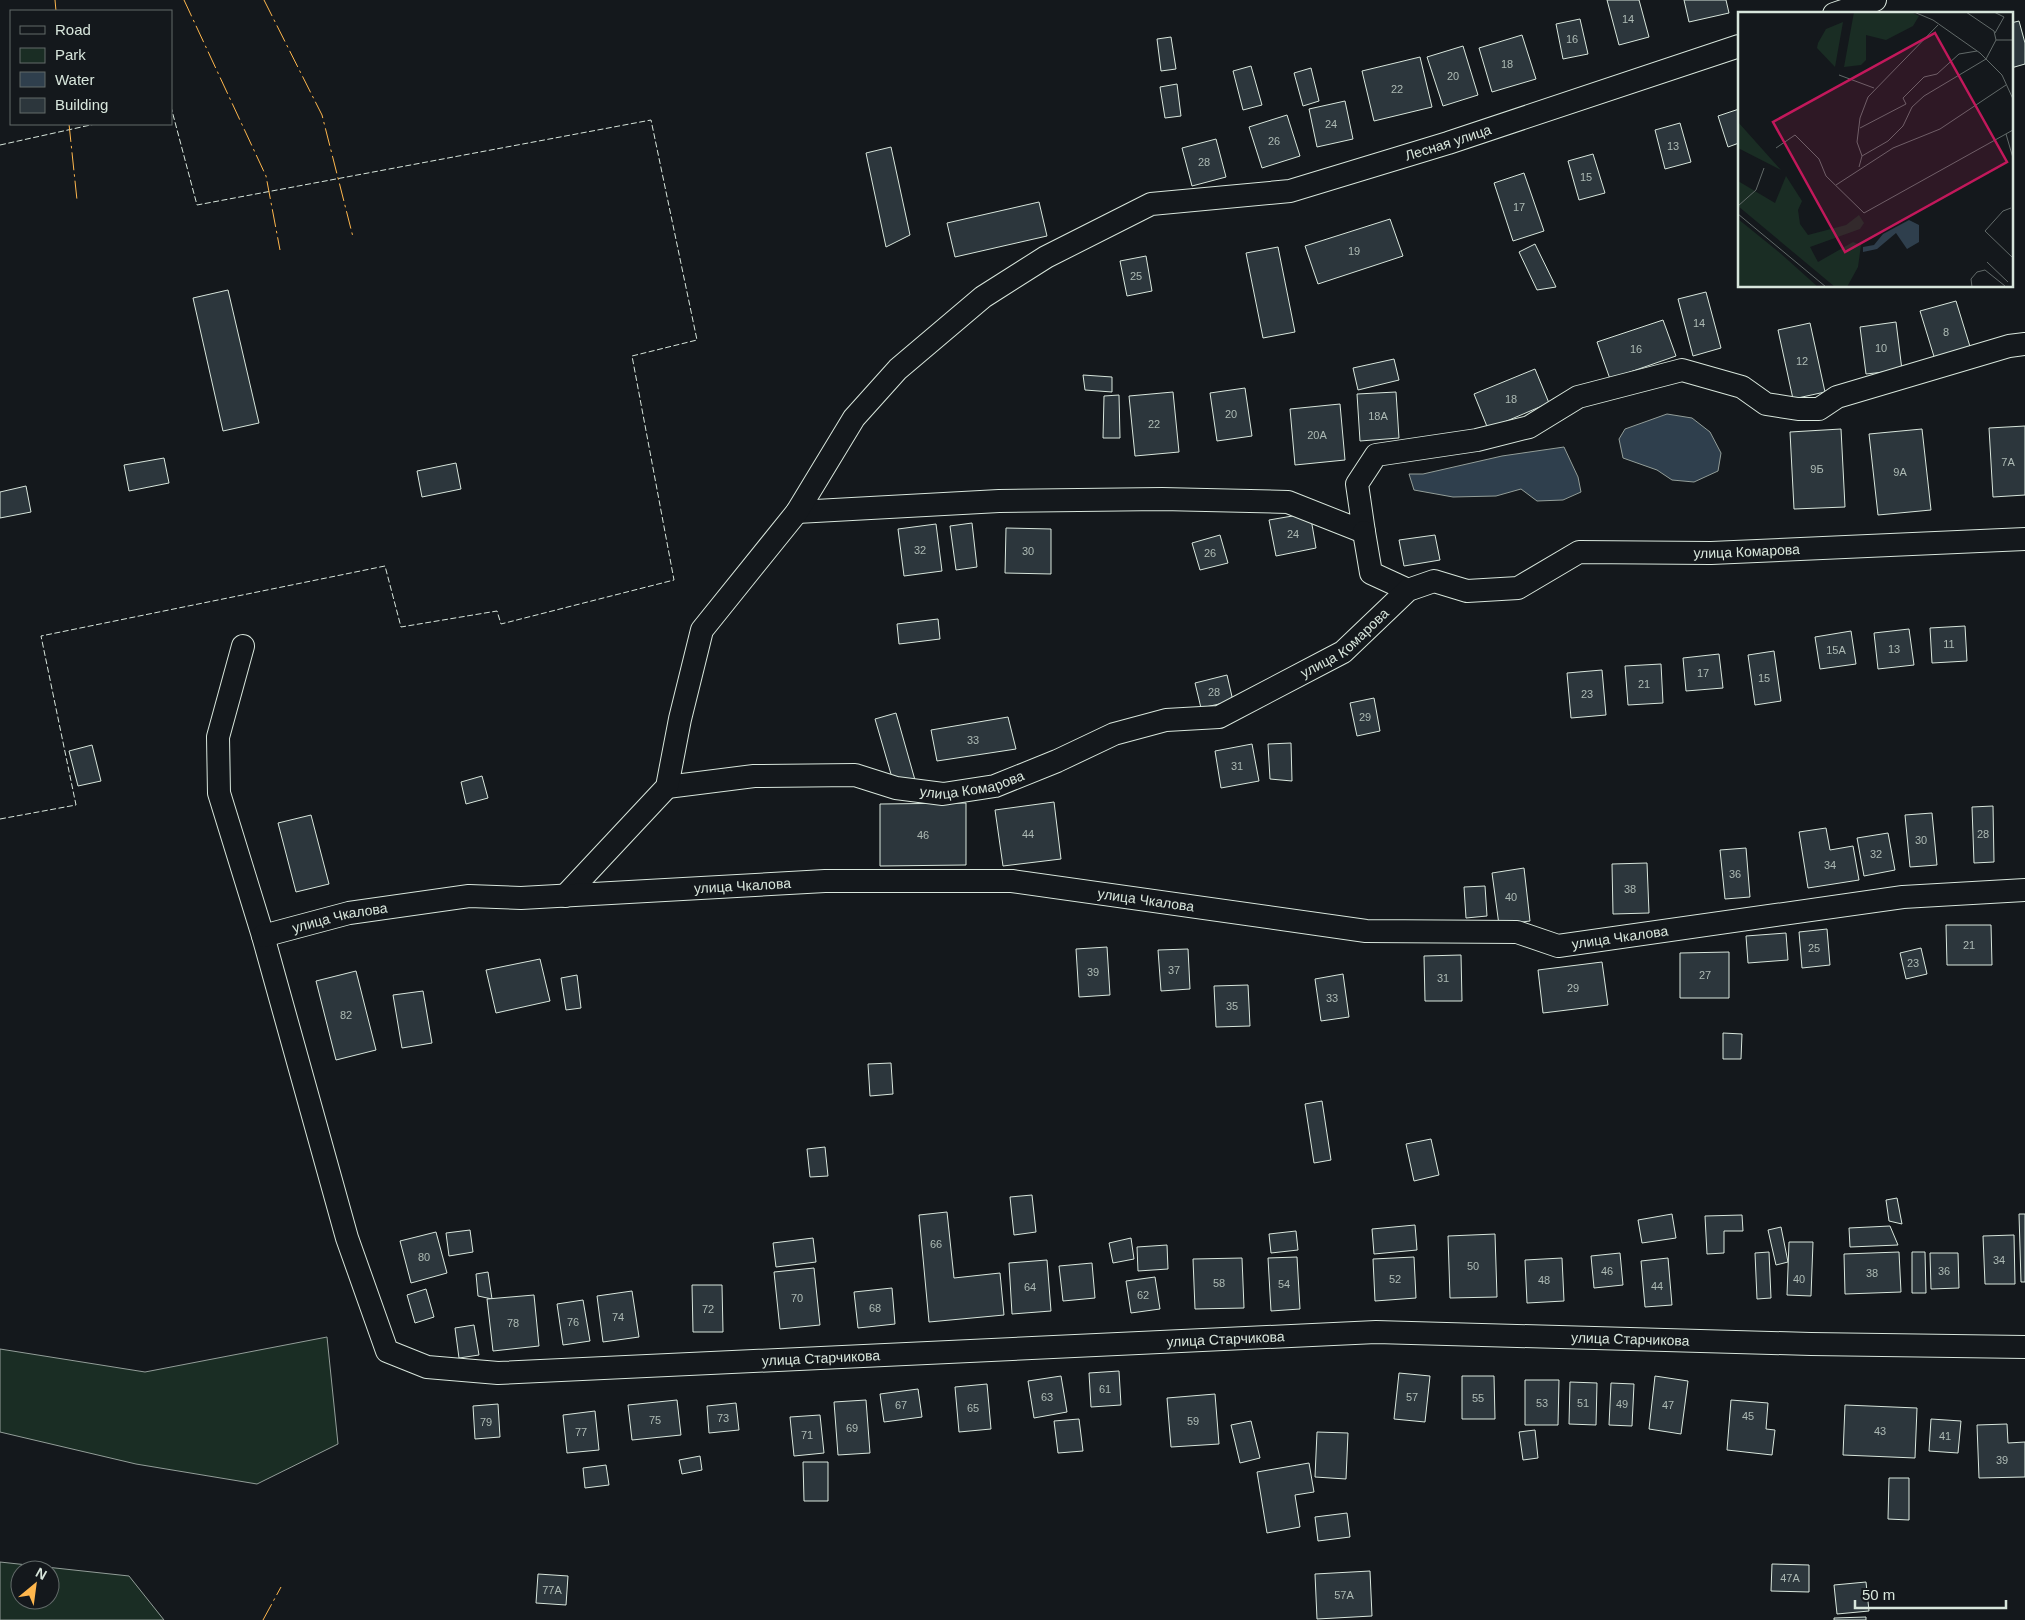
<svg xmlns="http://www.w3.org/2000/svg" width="2025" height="1620" viewBox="0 0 2025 1620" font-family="Helvetica,sans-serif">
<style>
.green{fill:#1a2d24;stroke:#939e99;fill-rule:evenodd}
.water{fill:#2f3f4d;stroke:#939e99}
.building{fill:#2c363c;stroke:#d8e6dc}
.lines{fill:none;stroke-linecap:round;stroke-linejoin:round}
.minor-casing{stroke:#d8e6dc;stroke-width:24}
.minor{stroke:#14181c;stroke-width:22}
.fence{stroke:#d8e6dc;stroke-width:1;stroke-dasharray:6 2.5;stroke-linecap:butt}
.power{stroke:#ffb74d;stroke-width:1;stroke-dasharray:18 4 2.5 4;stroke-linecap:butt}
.labels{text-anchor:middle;stroke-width:4;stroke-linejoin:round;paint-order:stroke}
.number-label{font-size:11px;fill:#adbab4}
.street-label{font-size:14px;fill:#d8e6dc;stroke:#14181c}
.inset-road{fill:none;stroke:#626a69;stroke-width:1}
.view{fill:#c2185b;fill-opacity:0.15;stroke:#c2185b;stroke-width:2.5}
.inset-edge{fill:none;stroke:#d8e6dc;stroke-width:2.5}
</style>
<rect width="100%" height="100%" fill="#14181c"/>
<!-- green -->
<g class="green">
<path d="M327,1337L338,1444L257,1484L136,1464L0,1432V1349L145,1372Z"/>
<path d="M0,1562L129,1576L164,1620H0ZM20,1570H50V1600H20Z"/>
</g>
<!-- water -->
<g class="water">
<path d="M1667,414L1692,418L1710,432L1721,453L1718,471L1694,482L1672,480L1657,470L1623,458L1619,439L1625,429Z"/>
<path d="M1564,447L1578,477L1581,492L1563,500L1537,501L1521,489L1496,496L1453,497L1414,490L1409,474H1423L1502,456Z"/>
</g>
<!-- building -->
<g class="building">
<path d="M1607,0H1639L1649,37L1619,45Z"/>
<path d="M1684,0H1726L1729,13L1689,22Z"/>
<path d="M1580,19L1588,54L1563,59L1556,24Z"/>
<path d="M2019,21L2025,43V64L2011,68V23Z"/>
<path d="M1522,35L1536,79L1492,92L1479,48Z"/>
<path d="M1171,37L1176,69L1161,71L1157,39Z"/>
<path d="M1463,46L1478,95L1443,106L1427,57Z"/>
<path d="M1420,57L1432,107L1374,121L1362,71Z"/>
<path d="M1251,66L1262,105L1243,110L1233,71Z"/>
<path d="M1311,68L1319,101L1303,106L1294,73Z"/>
<path d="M1177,84L1181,116L1165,118L1160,87Z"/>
<path d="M1345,101L1353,139L1317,147L1309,109Z"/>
<path d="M1739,109V143L1728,147L1718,116Z"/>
<path d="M1287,115L1300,156L1262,168L1249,127Z"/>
<path d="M1680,123L1691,162L1665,169L1655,130Z"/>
<path d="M1216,139L1226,177L1192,186L1182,148Z"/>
<path d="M891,147L910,235L886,247L866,153Z"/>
<path d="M1593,154L1605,193L1579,200L1568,161Z"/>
<path d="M1524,173L1544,231L1513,241L1494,183Z"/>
<path d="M1039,202L1047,236L955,257L947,223Z"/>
<path d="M1390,219L1403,256L1318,284L1305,246Z"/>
<path d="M1535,244L1556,287L1537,290L1519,252Z"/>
<path d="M1278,247L1295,332L1263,338L1246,253Z"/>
<path d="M1146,256L1152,291L1127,296L1120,261Z"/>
<path d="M228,290L259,423L223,431L193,298Z"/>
<path d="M1706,292L1721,348L1693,356L1678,299Z"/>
<path d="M1956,301L1972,353L1936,363L1920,311Z"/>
<path d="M1663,320L1676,356L1610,379L1597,342Z"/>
<path d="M1896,322L1902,370L1866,374L1860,327Z"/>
<path d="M1810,323L1825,392L1793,399L1778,330Z"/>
<path d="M1394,359L1399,380L1358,390L1353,368Z"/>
<path d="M1535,369L1549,403L1488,429L1474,394Z"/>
<path d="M1083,375L1112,377V392L1085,390Z"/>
<path d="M1245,388L1252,436L1217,441L1210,393Z"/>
<path d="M1173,392L1179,452L1135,456L1129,396Z"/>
<path d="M1396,392L1399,438L1360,441L1357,394Z"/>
<path d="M1119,395L1120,438H1103L1104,396Z"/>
<path d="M1340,404L1345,460L1295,465L1290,409Z"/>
<path d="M2025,426V495L1993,497L1989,428Z"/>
<path d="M1841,429L1845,507L1794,509L1790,432Z"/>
<path d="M1922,429L1931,510L1878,515L1869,434Z"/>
<path d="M164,458L169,483L129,491L124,465Z"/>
<path d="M456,463L461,489L422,497L417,471Z"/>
<path d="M26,486L31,512L0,518V492Z"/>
<path d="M1310,513L1316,548L1276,556L1269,520Z"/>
<path d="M972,523L977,567L956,570L950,526Z"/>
<path d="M936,524L942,571L904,576L898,529Z"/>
<path d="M1006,528L1051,529V574L1005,573Z"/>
<path d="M1220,535L1228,563L1200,570L1192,543Z"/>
<path d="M1435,535L1440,560L1404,566L1399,540Z"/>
<path d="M938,619L940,639L899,644L897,624Z"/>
<path d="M1965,626L1967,661L1932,663L1930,628Z"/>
<path d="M1909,629L1914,665L1878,669L1874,633Z"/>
<path d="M1851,631L1856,664L1820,669L1815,637Z"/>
<path d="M1774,651L1781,701L1755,705L1748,655Z"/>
<path d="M1719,654L1723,688L1686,691L1683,658Z"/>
<path d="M1661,664L1663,703L1628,705L1625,666Z"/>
<path d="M1602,670L1606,715L1571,718L1567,673Z"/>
<path d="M1227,675L1233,701L1201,708L1195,683Z"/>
<path d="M1374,698L1380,731L1357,736L1350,703Z"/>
<path d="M896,713L915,780L893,781L875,719Z"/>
<path d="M1008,717L1016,749L937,761L931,730Z"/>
<path d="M1291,743L1292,781L1270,779L1268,744Z"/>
<path d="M1252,744L1259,781L1221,788L1215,751Z"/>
<path d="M92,745L101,781L78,786L69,751Z"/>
<path d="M482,776L488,798L466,804L461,782Z"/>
<path d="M1054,802L1061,859L1003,866L995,810Z"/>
<path d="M966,803V865L880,866V804Z"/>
<path d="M1993,806L1994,862L1974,863L1972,807Z"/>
<path d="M1932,813L1937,865L1910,867L1905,815Z"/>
<path d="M311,815L329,884L296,892L278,823Z"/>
<path d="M1826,828L1830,850L1853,846L1859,880L1808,888L1799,832Z"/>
<path d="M1888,833L1895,870L1864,876L1857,838Z"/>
<path d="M1746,848L1750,897L1725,899L1720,850Z"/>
<path d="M1647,863L1649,913L1613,914L1612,864Z"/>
<path d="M1524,868L1530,921L1499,925L1492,873Z"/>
<path d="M1485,886L1487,916L1466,918L1464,887Z"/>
<path d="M1946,925H1991L1992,965H1947Z"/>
<path d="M1827,929L1830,965L1802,968L1799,932Z"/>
<path d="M1786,933L1788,960L1748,963L1746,936Z"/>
<path d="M1107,947L1110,995L1079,997L1076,949Z"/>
<path d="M1921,948L1927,974L1906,979L1900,953Z"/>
<path d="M1188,949L1190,989L1161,991L1158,950Z"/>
<path d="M1729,952V998H1680V953Z"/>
<path d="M1461,955L1462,1001H1425L1424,956Z"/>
<path d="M540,959L550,1001L496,1013L486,970Z"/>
<path d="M1602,962L1608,1005L1543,1013L1538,970Z"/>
<path d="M356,971L376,1050L336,1060L316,981Z"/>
<path d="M1343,974L1349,1017L1321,1021L1315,979Z"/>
<path d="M577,975L581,1008L566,1010L561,978Z"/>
<path d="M1248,985L1250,1026L1216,1027L1214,986Z"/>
<path d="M423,991L432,1043L402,1048L393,995Z"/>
<path d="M1723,1033L1742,1034L1741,1059H1723Z"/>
<path d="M891,1063L893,1094L870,1096L868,1064Z"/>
<path d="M1322,1101L1331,1160L1314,1163L1305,1104Z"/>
<path d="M1431,1139L1439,1175L1414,1181L1406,1144Z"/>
<path d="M825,1147L828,1176L810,1177L807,1149Z"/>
<path d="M1032,1195L1036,1232L1014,1235L1010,1197Z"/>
<path d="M1897,1198L1902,1224L1889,1221L1886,1200Z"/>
<path d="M947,1212L954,1278L1000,1273L1004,1315L929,1322L919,1215Z"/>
<path d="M1672,1214L1676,1238L1642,1243L1638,1220Z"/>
<path d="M2019,1214H2025V1282H2021Z"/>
<path d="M1742,1215L1743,1231H1724V1253L1707,1254L1705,1216Z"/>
<path d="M1415,1225L1417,1250L1374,1254L1372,1229Z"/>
<path d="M1890,1226L1898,1245L1850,1247L1849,1228Z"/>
<path d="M1781,1227L1788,1262L1776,1265L1768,1230Z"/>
<path d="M470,1230L473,1252L449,1256L446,1233Z"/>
<path d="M1296,1231L1298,1250L1271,1253L1269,1234Z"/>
<path d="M436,1232L447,1273L411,1283L400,1241Z"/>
<path d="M1495,1234L1497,1297L1450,1298L1448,1236Z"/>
<path d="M2014,1235L2015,1284H1985L1983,1236Z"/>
<path d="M813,1238L816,1262L776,1267L773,1243Z"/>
<path d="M1131,1238L1134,1259L1113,1263L1109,1243Z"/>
<path d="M1789,1242H1813L1811,1296L1787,1295Z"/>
<path d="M1167,1245L1168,1269L1138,1271L1137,1247Z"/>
<path d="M1769,1252L1771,1298L1757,1299L1755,1253Z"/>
<path d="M1899,1252L1901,1292L1845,1294L1844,1254Z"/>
<path d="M1912,1252H1925L1926,1293H1912Z"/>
<path d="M1620,1253L1623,1285L1594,1288L1591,1256Z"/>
<path d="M1930,1253H1958L1959,1288L1931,1289Z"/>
<path d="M1297,1257L1300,1309L1271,1311L1268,1258Z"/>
<path d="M1414,1257L1416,1298L1375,1301L1373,1259Z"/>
<path d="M1242,1258L1244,1308L1195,1309L1193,1259Z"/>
<path d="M1562,1258L1564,1301L1527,1303L1525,1260Z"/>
<path d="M1668,1258L1672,1305L1645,1307L1641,1261Z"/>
<path d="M1047,1260L1051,1311L1012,1314L1009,1263Z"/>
<path d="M1092,1263L1095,1298L1063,1301L1059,1266Z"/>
<path d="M814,1268L820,1325L780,1329L774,1272Z"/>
<path d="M488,1272L492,1299L478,1296L476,1274Z"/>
<path d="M1155,1277L1160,1309L1131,1313L1126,1281Z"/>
<path d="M692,1285H722L723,1332H693Z"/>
<path d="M892,1288L895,1324L858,1328L854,1292Z"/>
<path d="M426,1289L434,1317L415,1323L407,1295Z"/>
<path d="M632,1291L639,1337L603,1342L597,1296Z"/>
<path d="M534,1295L539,1346L493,1351L487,1299Z"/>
<path d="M583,1300L590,1341L563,1345L557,1304Z"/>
<path d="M474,1325L479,1355L459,1358L455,1328Z"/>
<path d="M1119,1371L1121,1405L1091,1407L1089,1373Z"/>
<path d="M1399,1373L1430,1376L1425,1422L1394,1419Z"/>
<path d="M1061,1376L1067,1412L1034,1418L1028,1381Z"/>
<path d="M1462,1376H1494L1495,1419H1462Z"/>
<path d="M1655,1376L1688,1381L1681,1434L1649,1429Z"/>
<path d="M1525,1380H1559L1558,1425H1525Z"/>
<path d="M1570,1382L1597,1383L1596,1425L1569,1424Z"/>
<path d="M1611,1383L1634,1384L1632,1426L1609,1425Z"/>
<path d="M987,1384L991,1429L959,1432L955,1387Z"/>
<path d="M918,1389L922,1417L884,1422L880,1394Z"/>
<path d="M1215,1394L1219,1444L1171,1447L1167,1398Z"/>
<path d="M677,1400L681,1435L632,1440L628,1405Z"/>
<path d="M866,1400L870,1453L838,1455L834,1402Z"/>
<path d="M1731,1400L1768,1403L1766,1429L1775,1430L1772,1455L1727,1450Z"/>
<path d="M736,1403L739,1430L709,1433L707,1406Z"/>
<path d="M498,1404L500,1437L475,1439L473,1406Z"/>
<path d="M1845,1405L1917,1408L1915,1458L1843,1455Z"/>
<path d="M595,1411L599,1450L567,1453L563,1415Z"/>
<path d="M820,1415L824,1453L794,1456L790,1417Z"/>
<path d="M1079,1419L1083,1451L1058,1453L1054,1421Z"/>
<path d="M1931,1419L1961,1421L1958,1453L1929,1451Z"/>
<path d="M1251,1421L1260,1458L1240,1463L1231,1425Z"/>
<path d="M2007,1424L2008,1443L2025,1442V1477L1979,1478L1977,1425Z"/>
<path d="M1535,1430L1538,1458L1523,1460L1519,1432Z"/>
<path d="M1317,1432L1348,1433L1346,1479L1315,1477Z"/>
<path d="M700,1456L702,1470L682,1474L679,1460Z"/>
<path d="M803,1462H828V1501H804Z"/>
<path d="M1309,1463L1314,1492L1295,1495L1300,1527L1267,1533L1257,1472Z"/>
<path d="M606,1465L609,1485L585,1488L583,1468Z"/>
<path d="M1889,1478H1909V1520L1888,1519Z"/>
<path d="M1347,1513L1350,1537L1318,1541L1315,1517Z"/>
<path d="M1772,1564L1809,1565V1592L1771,1591Z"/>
<path d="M1370,1571L1372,1616L1317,1619L1315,1574Z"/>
<path d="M538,1574L568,1576L566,1605L536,1603Z"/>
<path d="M1866,1582L1869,1611L1837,1614L1834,1585Z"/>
<path d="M1866,1617V1620H1834V1618Z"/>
</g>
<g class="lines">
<!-- minor casing -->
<g class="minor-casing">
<g id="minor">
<path d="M1834,14L1875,0"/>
<path d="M797,512L999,501L1162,499L1288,502L1364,532L1357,484L1376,455L1477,440L1529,427L1578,397L1682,370L1742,387L1766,404L1798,409H1819L1837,397L2009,346L2025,344"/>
<path d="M1364,532L1371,573L1408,590"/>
<path id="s1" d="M243,646L218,737L219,793L263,936L347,1238L387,1351L427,1367L498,1373L1376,1332L1811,1344L2025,1347"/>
<path id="s2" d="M667,787L754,776L855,775L896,788L943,794L995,786L1057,761L1114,734L1166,720L1219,717L1343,652L1408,590L1434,581L1467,591L1518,588L1579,552L1711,553L2025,539"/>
<path id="s3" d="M565,896L667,787L680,719L702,630L797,512L854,418L898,369L983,297L1046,257L1151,204L1290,191L1448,143L1739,46"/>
<path id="s4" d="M263,936L349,913L469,896L521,898L825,881H1012L1366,931L1517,932L1558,946L1903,897L2025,890"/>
</g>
</g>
<!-- minor -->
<use href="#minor" class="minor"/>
<!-- fence -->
<g class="fence">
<path d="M0,145L95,124"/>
<path d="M0,819L76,805L41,636L385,566L401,627L497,611L501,624L674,580L632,356L697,340L651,120L197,205L171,107"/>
</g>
<!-- power -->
<g class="power">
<path d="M55,0L56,11"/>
<path d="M184,0L266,176L280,250"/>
<path d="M264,0L322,115L353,237"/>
<path d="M69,124L77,200"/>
<path d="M263,1620L281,1587"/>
</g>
</g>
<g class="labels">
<!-- number labels -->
<g class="number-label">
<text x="1628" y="23">14</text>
<text x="1572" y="43">16</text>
<text x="1507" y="68">18</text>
<text x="1453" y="80">20</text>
<text x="1397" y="93">22</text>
<text x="1331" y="128">24</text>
<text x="1274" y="145">26</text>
<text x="1673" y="150">13</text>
<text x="1204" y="166">28</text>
<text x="1586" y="181">15</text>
<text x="1519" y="211">17</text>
<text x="1354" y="255">19</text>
<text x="1136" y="280">25</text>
<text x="1699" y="327">14</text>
<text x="1946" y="336">8</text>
<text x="1881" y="352">10</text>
<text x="1636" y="353">16</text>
<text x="1802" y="365">12</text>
<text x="1511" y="403">18</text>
<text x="1231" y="418">20</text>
<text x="1378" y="420">18А</text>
<text x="1154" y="428">22</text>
<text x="1317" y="439">20А</text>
<text x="2008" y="466">7А</text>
<text x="1817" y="473">9Б</text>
<text x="1900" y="476">9А</text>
<text x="1293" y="538">24</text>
<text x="920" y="554">32</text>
<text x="1028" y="555">30</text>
<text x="1210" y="557">26</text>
<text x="1949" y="648">11</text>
<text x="1894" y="653">13</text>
<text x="1836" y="654">15А</text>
<text x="1703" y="677">17</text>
<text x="1764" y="682">15</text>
<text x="1644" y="688">21</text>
<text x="1214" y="696">28</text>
<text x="1587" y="698">23</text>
<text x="1365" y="721">29</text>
<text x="973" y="744">33</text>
<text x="1237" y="770">31</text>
<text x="1028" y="838">44</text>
<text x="1983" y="838">28</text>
<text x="923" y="839">46</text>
<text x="1921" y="844">30</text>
<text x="1876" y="858">32</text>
<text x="1830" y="869">34</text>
<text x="1735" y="878">36</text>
<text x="1630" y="893">38</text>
<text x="1511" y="901">40</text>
<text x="1969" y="949">21</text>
<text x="1814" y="952">25</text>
<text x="1913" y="967">23</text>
<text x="1174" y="974">37</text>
<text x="1093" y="976">39</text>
<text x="1705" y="979">27</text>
<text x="1443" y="982">31</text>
<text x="1573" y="992">29</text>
<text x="1332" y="1002">33</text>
<text x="1232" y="1010">35</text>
<text x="346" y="1019">82</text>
<text x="936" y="1248">66</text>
<text x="424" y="1261">80</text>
<text x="1999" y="1264">34</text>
<text x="1473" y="1270">50</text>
<text x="1607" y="1275">46</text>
<text x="1944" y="1275">36</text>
<text x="1872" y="1277">38</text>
<text x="1395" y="1283">52</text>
<text x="1799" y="1283">40</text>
<text x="1544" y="1284">48</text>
<text x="1219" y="1287">58</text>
<text x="1284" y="1288">54</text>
<text x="1657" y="1290">44</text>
<text x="1030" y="1291">64</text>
<text x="1143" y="1299">62</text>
<text x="797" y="1302">70</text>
<text x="875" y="1312">68</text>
<text x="708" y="1313">72</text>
<text x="618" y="1321">74</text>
<text x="573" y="1326">76</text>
<text x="513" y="1327">78</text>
<text x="1105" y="1393">61</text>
<text x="1047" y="1401">63</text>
<text x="1412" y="1401">57</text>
<text x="1478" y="1402">55</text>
<text x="1542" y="1407">53</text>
<text x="1583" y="1407">51</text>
<text x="1622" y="1408">49</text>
<text x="901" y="1409">67</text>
<text x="1668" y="1409">47</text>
<text x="973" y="1412">65</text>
<text x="1748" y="1420">45</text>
<text x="723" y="1422">73</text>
<text x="655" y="1424">75</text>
<text x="1193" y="1425">59</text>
<text x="486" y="1426">79</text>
<text x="852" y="1432">69</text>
<text x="1880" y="1435">43</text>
<text x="581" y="1436">77</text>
<text x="807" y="1439">71</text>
<text x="1945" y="1440">41</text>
<text x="2002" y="1464">39</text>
<text x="1790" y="1582">47А</text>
<text x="552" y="1594">77А</text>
<text x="1344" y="1599">57А</text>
</g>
<!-- street labels -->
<g class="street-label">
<text dy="5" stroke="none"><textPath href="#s3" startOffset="1246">Лесная улица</textPath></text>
<text dy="5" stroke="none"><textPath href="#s2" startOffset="1150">улица Комарова</textPath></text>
<text dy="5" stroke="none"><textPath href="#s2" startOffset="715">улица Комарова</textPath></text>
<text dy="5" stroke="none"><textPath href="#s2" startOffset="309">улица Комарова</textPath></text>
<text dy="5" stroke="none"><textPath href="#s4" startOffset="484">улица Чкалова</textPath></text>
<text dy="5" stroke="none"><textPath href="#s4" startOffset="889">улица Чкалова</textPath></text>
<text dy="5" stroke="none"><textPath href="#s4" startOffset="79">улица Чкалова</textPath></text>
<text dy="5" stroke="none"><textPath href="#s4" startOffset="1368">улица Чкалова</textPath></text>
<text dy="5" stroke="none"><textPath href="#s1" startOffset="1576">улица Старчикова</textPath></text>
<text dy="5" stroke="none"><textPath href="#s1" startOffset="1981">улица Старчикова</textPath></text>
<text dy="5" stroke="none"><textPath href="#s1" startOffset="1171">улица Старчикова</textPath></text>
</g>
</g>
<!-- overview -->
<g transform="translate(1738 12)">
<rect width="275" height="275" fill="#14181c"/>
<path d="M116,0H173L181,4L175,14L148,28L128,23V48L123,53L106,55ZM105,10L97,55L79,36L80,31L88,17ZM0,110L43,158L0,136ZM48,164L64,189L60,198L62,212L70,223L108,213L121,203L126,211L122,217L72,235L80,250L115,230L123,233L120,255L109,275H97L0,194V169L37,191ZM0,207L42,241L80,275H0Z" fill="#1a2d24"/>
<path d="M171,208L181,213V230L169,237L158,221L139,237L125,240V235L136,233L145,222Z" fill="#2f3f4d"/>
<path class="inset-road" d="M176,0L195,8L242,41L264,63L275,87M228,0L256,19L258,28M256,0L266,5L257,21M258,28H275M101,63L136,76M122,116L168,92L165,86L186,65L199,62L221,42L239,39M268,122L275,146M38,136L57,123L81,147L88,164L126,201L275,118M124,144L150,129L165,114L174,95L186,84L248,47L258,28M121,155L124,144L119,130L122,106L130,85L200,13M98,173L155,136L202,117L268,73M0,194L18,178L26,156M273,196L265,199L247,219L275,246M0,202L88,275M249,250L270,270M234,275L233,267L239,260L247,258L267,274"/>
<path class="view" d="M197,21L269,150L107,240L35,110Z"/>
<rect width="275" height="275" class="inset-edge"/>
</g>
<!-- legend -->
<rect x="10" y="10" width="162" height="115" fill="#14181c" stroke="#626a69"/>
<rect x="20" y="26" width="25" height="8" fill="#14181c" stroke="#626a69"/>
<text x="55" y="35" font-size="15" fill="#d8e6dc">Road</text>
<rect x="20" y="48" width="25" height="15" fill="#1a2d24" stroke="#626a69"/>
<text x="55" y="60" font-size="15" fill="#d8e6dc">Park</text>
<rect x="20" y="72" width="25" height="15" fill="#2f3f4d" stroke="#626a69"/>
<text x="55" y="85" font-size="15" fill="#d8e6dc">Water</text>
<rect x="20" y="98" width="25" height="15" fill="#2c363c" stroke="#626a69"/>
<text x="55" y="110" font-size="15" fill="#d8e6dc">Building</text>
<!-- north arrow -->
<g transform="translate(35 1585) rotate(29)"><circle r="24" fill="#14181c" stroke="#626a69"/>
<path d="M0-4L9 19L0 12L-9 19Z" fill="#ffb74d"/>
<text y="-8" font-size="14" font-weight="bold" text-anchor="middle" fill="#d8e6dc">N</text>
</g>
<!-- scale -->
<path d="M1855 1600v8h151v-8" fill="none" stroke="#d8e6dc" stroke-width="2.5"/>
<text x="1862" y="1600" font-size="15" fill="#d8e6dc" stroke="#14181c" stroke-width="4" paint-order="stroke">50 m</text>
</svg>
